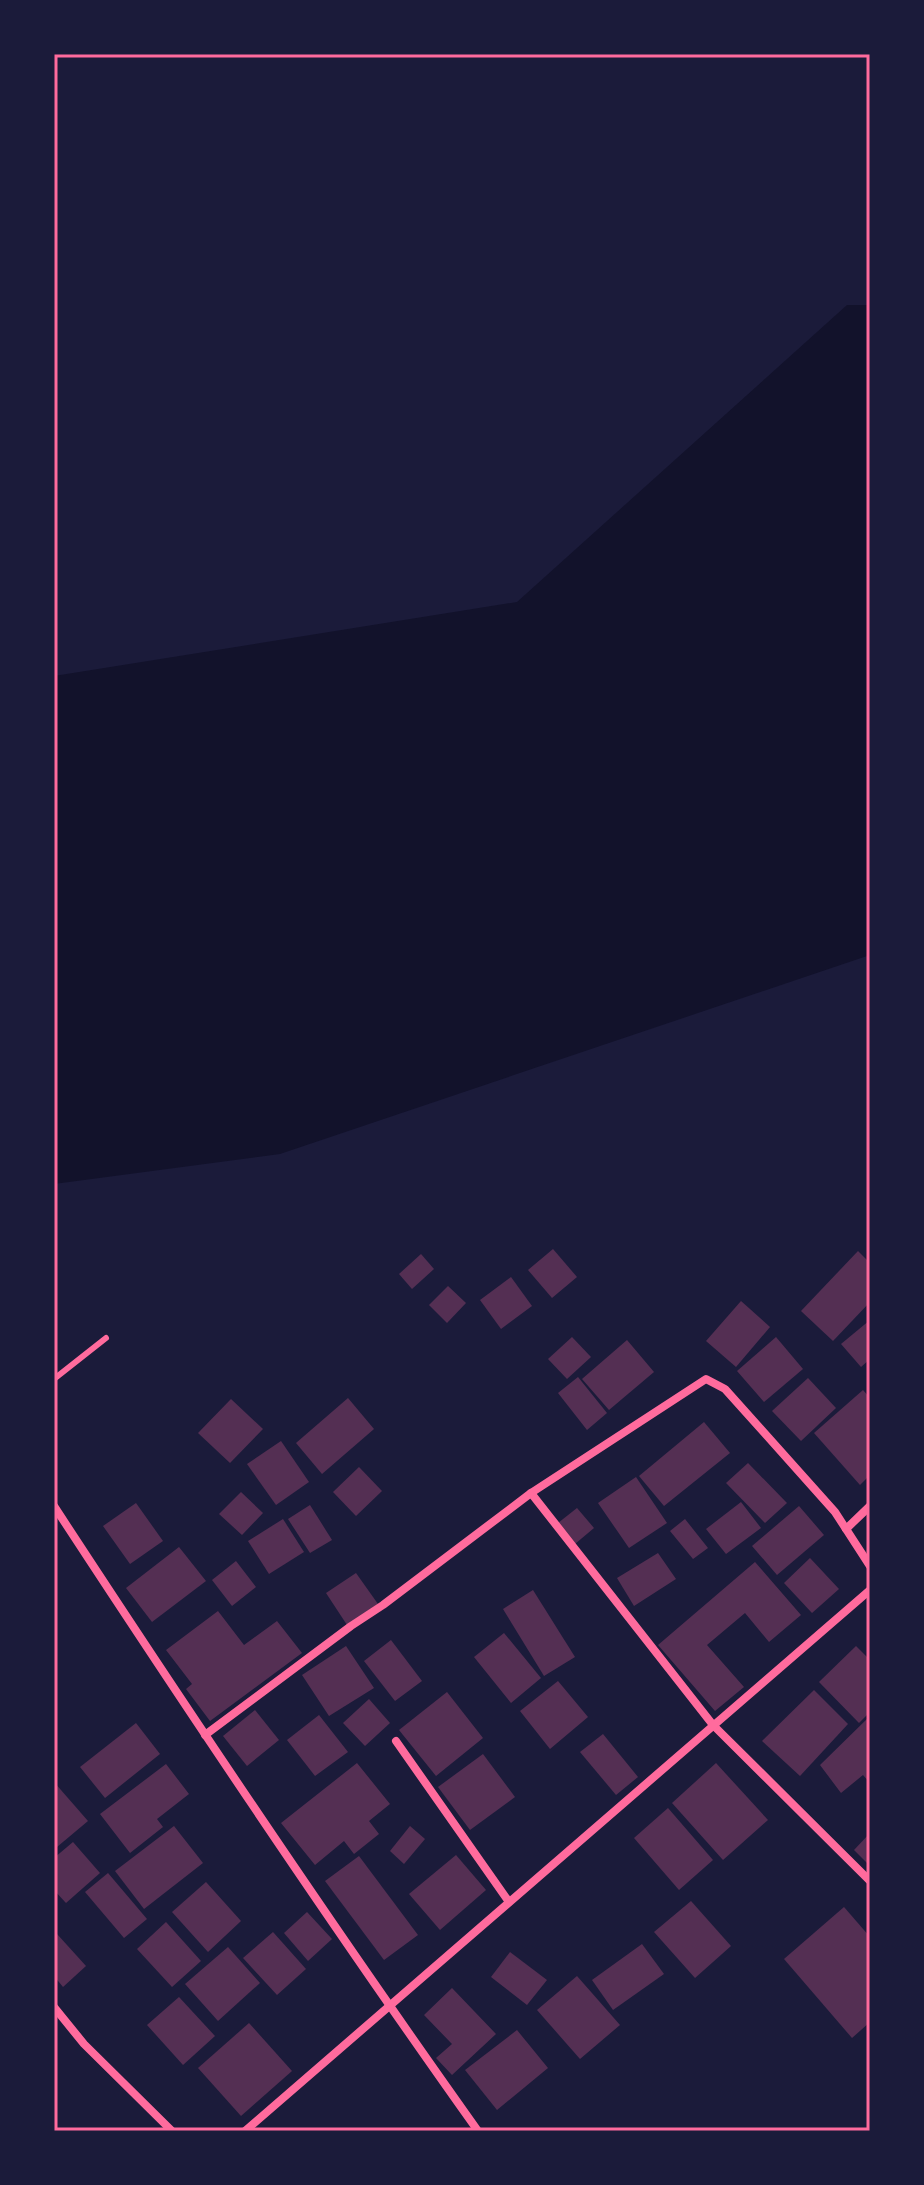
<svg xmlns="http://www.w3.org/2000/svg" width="924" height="2185" viewBox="0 0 924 2185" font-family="'PT Sans Narrow',sans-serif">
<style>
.water{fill:#12122b}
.building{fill:#542f53}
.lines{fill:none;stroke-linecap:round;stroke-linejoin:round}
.service{stroke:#ff6b9d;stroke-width:6}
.minor{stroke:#ff6b9d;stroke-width:8}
.neatline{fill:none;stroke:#ff6b9d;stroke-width:3}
</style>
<rect width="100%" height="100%" fill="#1b1b3a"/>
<!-- water -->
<path class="water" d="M847,305H870V955L280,1154L54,1184V676L517,602Z"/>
<!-- building -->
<g class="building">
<path d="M553,1249L577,1277L552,1298L528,1270Z"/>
<path d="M858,1251L870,1263V1302L833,1341L801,1311Z"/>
<path d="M421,1254L434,1269L412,1289L399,1274Z"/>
<path d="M511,1277L532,1306L501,1329L480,1300Z"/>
<path d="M448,1286L466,1303L447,1323L429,1305Z"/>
<path d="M741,1301L770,1327L736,1367L706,1341Z"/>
<path d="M870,1320V1359L861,1367L841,1344Z"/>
<path d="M572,1337L591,1357L567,1379L548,1359Z"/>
<path d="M776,1337L803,1369L764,1402L737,1371Z"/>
<path d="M627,1340L654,1372L609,1410L582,1379Z"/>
<path d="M578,1377L607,1413L587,1430L558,1393Z"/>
<path d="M808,1378L836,1408L801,1441L772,1411Z"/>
<path d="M863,1390L870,1398V1475L860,1485L814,1433Z"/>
<path d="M348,1398L374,1429L322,1474L296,1443Z"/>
<path d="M231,1399L263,1429L230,1463L198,1433Z"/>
<path d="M704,1422L730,1453L664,1506L639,1476Z"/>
<path d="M281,1441L309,1482L276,1505L247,1464Z"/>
<path d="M748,1463L787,1503L765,1523L726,1483Z"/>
<path d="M359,1467L382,1491L356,1516L333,1492Z"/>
<path d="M636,1477L667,1523L629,1548L598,1503Z"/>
<path d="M241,1492L263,1513L242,1535L219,1514Z"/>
<path d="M741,1502L761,1528L726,1554L706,1529Z"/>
<path d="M136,1503L163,1541L130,1564L103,1526Z"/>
<path d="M310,1505L332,1540L310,1553L288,1519Z"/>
<path d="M799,1506L824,1535L777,1575L752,1546Z"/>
<path d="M577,1508L594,1528L575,1544L558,1523Z"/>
<path d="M283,1519L304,1552L269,1574L248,1541Z"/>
<path d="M685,1519L708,1548L693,1559L670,1531Z"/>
<path d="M179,1547L206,1581L152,1622L126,1588Z"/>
<path d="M658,1553L676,1579L634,1606L617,1578Z"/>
<path d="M810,1558L839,1589L812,1613L784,1583Z"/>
<path d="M236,1561L256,1587L232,1606L212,1580Z"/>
<path d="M755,1562L801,1615L769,1642L745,1613L707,1645L744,1687L715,1711L658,1645Z"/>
<path d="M356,1573L378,1604L347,1625L326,1593Z"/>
<path d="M533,1590L575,1657L544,1676L503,1609Z"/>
<path d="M218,1611L244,1645L277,1621L302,1653L210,1721L186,1689L192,1684L166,1650Z"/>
<path d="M504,1633L541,1678L511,1703L474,1657Z"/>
<path d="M391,1640L422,1681L395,1701L364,1661Z"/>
<path d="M346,1646L374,1688L329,1716L302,1675Z"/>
<path d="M856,1646L870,1660V1712L859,1723L819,1682Z"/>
<path d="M558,1681L588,1717L550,1749L520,1711Z"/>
<path d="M814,1690L848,1724L800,1776L762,1741Z"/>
<path d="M447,1692L483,1738L436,1776L399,1730Z"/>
<path d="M369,1699L390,1723L365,1746L343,1723Z"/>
<path d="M255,1710L279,1740L247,1766L223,1736Z"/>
<path d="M319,1715L348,1752L315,1776L287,1740Z"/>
<path d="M868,1718L870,1783L863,1775L841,1793L820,1765Z"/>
<path d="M136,1723L160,1754L105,1798L80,1767Z"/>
<path d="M603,1734L638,1777L616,1795L580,1752Z"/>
<path d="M483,1754L515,1797L470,1830L438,1787Z"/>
<path d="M357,1763L390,1804L369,1821L379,1834L354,1854L344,1841L315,1865L281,1823Z"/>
<path d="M716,1763L768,1820L723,1860L672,1803Z"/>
<path d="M166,1764L189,1794L157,1819L163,1827L130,1853L100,1814Z"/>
<path d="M54,1782L88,1821L57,1847L54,1844Z"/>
<path d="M668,1808L713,1860L679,1890L634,1838Z"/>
<path d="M174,1826L203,1863L144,1909L115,1871Z"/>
<path d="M410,1826L425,1839L404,1864L390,1851Z"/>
<path d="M870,1833V1866L854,1850Z"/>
<path d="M73,1842L100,1873L66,1903L54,1890V1858Z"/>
<path d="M456,1855L486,1890L440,1930L409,1894Z"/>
<path d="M359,1856L418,1935L384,1960L325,1881Z"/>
<path d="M108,1873L147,1919L124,1938L85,1892Z"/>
<path d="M206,1882L241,1921L208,1952L172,1912Z"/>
<path d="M691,1901L731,1946L695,1978L654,1932Z"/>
<path d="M844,1907L870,1937V2022L852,2038L784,1959Z"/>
<path d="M307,1912L332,1939L308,1961L284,1933Z"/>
<path d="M166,1922L201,1961L172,1987L137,1949Z"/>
<path d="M273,1932L306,1969L277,1995L243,1958Z"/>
<path d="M57,1934L86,1966L63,1987L54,1976V1937Z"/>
<path d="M642,1944L664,1974L613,2010L592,1980Z"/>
<path d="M228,1947L260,1983L218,2021L185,1984Z"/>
<path d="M510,1952L547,1980L527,2005L491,1977Z"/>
<path d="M577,1976L620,2025L580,2059L537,2010Z"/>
<path d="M452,1988L496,2034L452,2075L436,2058L452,2044L424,2015Z"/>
<path d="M179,1997L215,2036L183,2065L147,2025Z"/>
<path d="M249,2023L292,2071L241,2116L198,2068Z"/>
<path d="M517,2030L548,2068L497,2110L465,2070Z"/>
</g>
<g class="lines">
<!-- service -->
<path class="service" d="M54,1379L106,1338"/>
<!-- minor -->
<g class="minor">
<path d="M531,1493L713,1725L870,1881"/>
<path d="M54,1506C192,1717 332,1926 478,2131"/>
<path d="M846,1529L870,1506"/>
<path d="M205,1735L351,1626L383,1605L531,1493L706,1379L725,1389L835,1512L870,1566"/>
<path d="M396,1741L509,1902"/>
<path d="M54,2007L84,2044L172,2131"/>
<path d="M245,2131L870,1590"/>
</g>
</g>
<!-- border -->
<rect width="924" height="2185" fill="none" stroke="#1b1b3a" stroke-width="112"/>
<rect x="56" y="56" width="812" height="2073" class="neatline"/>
</svg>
